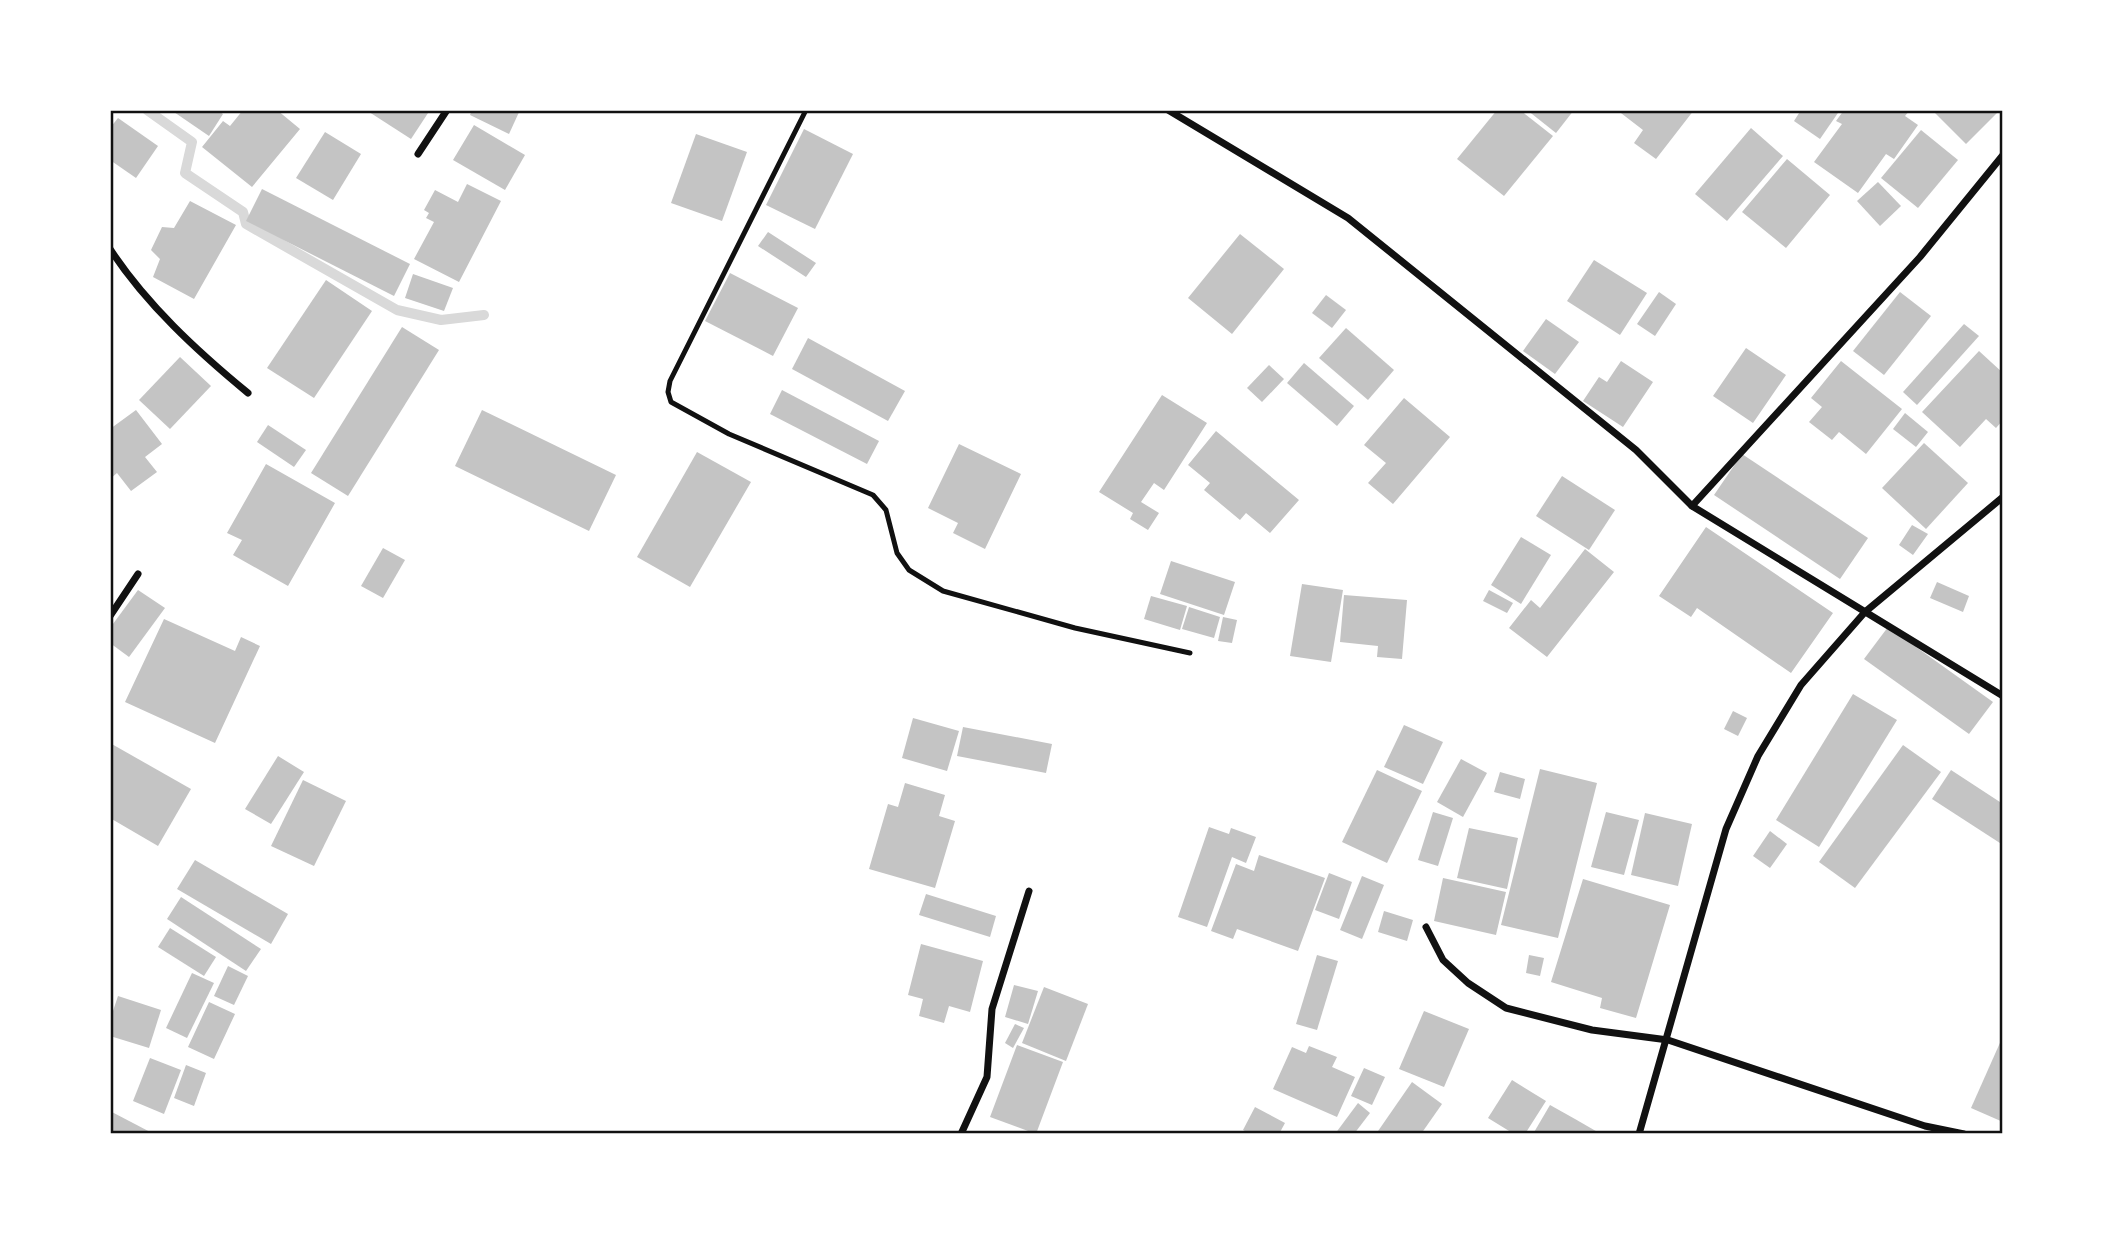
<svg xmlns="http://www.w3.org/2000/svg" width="2113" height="1244" viewBox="0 0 2113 1244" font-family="'Public Sans',sans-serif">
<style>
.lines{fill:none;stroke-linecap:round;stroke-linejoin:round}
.stream{stroke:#d9d9d9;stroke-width:10}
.building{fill:#c4c4c4}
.service{stroke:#111;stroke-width:5}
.minor{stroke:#111;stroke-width:7}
.neatline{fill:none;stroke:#111;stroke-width:2.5}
</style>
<rect width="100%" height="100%" fill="#fff"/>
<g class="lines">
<!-- stream -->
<path class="stream" d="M147,110L192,142L185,173L243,212L246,224L397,310L441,320L484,315"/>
</g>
<!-- building -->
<g class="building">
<path d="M171,110H217L223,114L209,136Z"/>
<path d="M243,110H277L300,129L252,187L202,147L223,121L230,126Z"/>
<path d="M366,110H430L411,139Z"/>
<path d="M472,110H520L509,134L470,115Z"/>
<path d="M1497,110H1520L1553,136L1504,196L1457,159Z"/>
<path d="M1527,110H1574L1556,133Z"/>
<path d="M1617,110H1694L1656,159L1634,143L1643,130Z"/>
<path d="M1801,110H1840L1820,139L1794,121Z"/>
<path d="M1844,110H1910L1905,116L1918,125L1894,159L1886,154L1858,193L1814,162L1842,124L1836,121Z"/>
<path d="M1932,110H2000L1966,144Z"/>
<path d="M118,118L158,146L136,178L110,160V128Z"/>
<path d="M474,125L525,155L505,190L453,160Z"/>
<path d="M1751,128L1783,156L1727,221L1695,194Z"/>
<path d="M804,129L853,154L815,229L766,205Z"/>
<path d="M1921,130L1958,160L1918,208L1881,178Z"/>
<path d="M325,132L361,154L333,200L296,178Z"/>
<path d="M696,134L747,152L722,221L671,203Z"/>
<path d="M1787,159L1830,195L1786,248L1742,212Z"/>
<path d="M1878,182L1901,206L1880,226L1857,201Z"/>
<path d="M467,184L501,201L459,282L414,259L434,222L426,218L429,213L424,210L435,190L458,202Z"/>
<path d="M262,189L410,264L394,296L246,221Z"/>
<path d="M190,201L236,225L194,299L153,277L160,259L151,250L162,227L174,228Z"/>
<path d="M768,232L816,263L806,277L758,246Z"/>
<path d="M1240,234L1284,269L1232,334L1188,298Z"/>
<path d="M1594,260L1647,293L1620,335L1567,301Z"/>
<path d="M730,273L798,308L773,356L705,321Z"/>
<path d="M413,274L453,288L444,311L405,298Z"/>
<path d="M326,280L372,311L314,398L267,368Z"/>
<path d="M1659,292L1676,304L1655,336L1637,324Z"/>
<path d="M1900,292L1931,316L1884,375L1853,351Z"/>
<path d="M1326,295L1346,310L1332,328L1312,313Z"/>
<path d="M1546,319L1579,342L1555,374L1523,351Z"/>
<path d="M1964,324L1979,336L1917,405L1903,392Z"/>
<path d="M402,327L439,350L348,496L311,473Z"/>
<path d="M1346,328L1394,370L1368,400L1319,358Z"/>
<path d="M808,338L905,391L888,421L792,369Z"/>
<path d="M1746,348L1786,375L1753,423L1713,396Z"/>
<path d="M1979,351L2003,373V420L1996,428L1986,419L1960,447L1922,412Z"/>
<path d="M180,357L211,386L170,429L139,400Z"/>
<path d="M1621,361L1653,382L1623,427L1583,401L1599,377L1607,382Z"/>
<path d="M1841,361L1902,409L1866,454L1839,432L1832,440L1809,422L1822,407L1811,398Z"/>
<path d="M1304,363L1354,406L1337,426L1287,383Z"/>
<path d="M1269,365L1284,379L1262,402L1247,388Z"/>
<path d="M782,390L879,441L867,464L770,414Z"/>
<path d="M1162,395L1207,423L1164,490L1154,483L1141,502L1159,513L1148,530L1130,519L1133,513L1099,492Z"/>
<path d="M1404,398L1450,437L1393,504L1368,483L1386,463L1364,445Z"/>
<path d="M136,410L162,444L145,457L157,472L131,491L117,473L110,479V429Z"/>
<path d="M482,410L616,475L589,531L455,466Z"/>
<path d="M1905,413L1928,432L1916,447L1893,429Z"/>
<path d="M268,425L306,450L294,467L257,442Z"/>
<path d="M1216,431L1299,500L1270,533L1246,513L1240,520L1204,490L1210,483L1188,465Z"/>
<path d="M1924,443L1968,483L1926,529L1882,488Z"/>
<path d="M959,444L1021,474L985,549L953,533L958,523L928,508Z"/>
<path d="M697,452L751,482L690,587L637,557Z"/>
<path d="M1742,454L1868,538L1840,579L1714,495Z"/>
<path d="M266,464L335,503L288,586L233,555L242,540L227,533Z"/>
<path d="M1562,476L1615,510L1589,550L1536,516Z"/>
<path d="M1912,525L1928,534L1913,555L1899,545Z"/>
<path d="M1706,527L1833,613L1791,673L1697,608L1691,617L1659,596Z"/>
<path d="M1521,537L1551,555L1521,604L1491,585Z"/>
<path d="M383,548L405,560L383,598L361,586Z"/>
<path d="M1585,549L1614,572L1547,657L1509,628L1531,600L1540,608Z"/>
<path d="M1171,561L1235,582L1224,615L1160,594Z"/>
<path d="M1937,582L1969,596L1963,612L1930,598Z"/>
<path d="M1302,584L1343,590L1331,662L1290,656Z"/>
<path d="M138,590L165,608L129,657L110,643V628Z"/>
<path d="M1489,590L1513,603L1507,613L1483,601Z"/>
<path d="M1344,595L1407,600L1402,659L1377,657L1378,646L1340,642Z"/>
<path d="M1151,596L1187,606L1180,630L1144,619Z"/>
<path d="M1189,607L1220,617L1214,638L1182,629Z"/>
<path d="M1223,617L1237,620L1232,643L1218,641Z"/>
<path d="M164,619L235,651L241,637L260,646L215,743L125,702Z"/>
<path d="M1888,627L1993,702L1969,734L1864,659Z"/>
<path d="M1853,694L1897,720L1819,847L1776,820Z"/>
<path d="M1733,711L1747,718L1738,736L1724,729Z"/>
<path d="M913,718L959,731L947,771L902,758Z"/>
<path d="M1404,725L1443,742L1423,784L1384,767Z"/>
<path d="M963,727L1052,744L1046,773L957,756Z"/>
<path d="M110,743L191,789L158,846L110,818Z"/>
<path d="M1903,745L1941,772L1855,888L1819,862Z"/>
<path d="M278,756L304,772L271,824L245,809Z"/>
<path d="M1461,759L1487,773L1463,817L1437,802Z"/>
<path d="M1540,769L1597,783L1558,938L1501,925Z"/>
<path d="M1377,770L1422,791L1387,863L1342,842Z"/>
<path d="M1951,770L2003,804V845L1932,799Z"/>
<path d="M1500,772L1525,779L1520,799L1494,792Z"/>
<path d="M303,780L346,801L314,866L271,846Z"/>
<path d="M905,783L945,795L939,816L955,821L935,888L869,869L888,804L898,807Z"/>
<path d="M1433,812L1453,818L1438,866L1418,860Z"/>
<path d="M1606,812L1639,820L1624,875L1591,867Z"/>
<path d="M1645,813L1692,824L1678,886L1631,875Z"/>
<path d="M1209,827L1229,834L1231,828L1256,837L1246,863L1232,857L1207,927L1178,917Z"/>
<path d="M1469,828L1518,838L1507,889L1457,878Z"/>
<path d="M1770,831L1787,844L1770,868L1753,856Z"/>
<path d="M1259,855L1325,878L1298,951L1237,929L1233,939L1211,931L1236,864L1254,871Z"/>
<path d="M195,860L288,914L271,944L177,889Z"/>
<path d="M1329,873L1352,882L1339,919L1315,910Z"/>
<path d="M1362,876L1384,885L1362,939L1340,930Z"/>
<path d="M1443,878L1506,892L1496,935L1434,921Z"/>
<path d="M1583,879L1670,905L1636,1018L1600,1008L1602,998L1551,982Z"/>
<path d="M926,894L996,916L990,937L919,915Z"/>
<path d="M181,897L261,949L246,971L167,919Z"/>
<path d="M1384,911L1413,920L1407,941L1378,932Z"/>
<path d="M170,928L216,957L204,976L158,947Z"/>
<path d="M921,944L983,961L970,1012L949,1006L944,1023L919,1016L923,999L908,995Z"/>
<path d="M1317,955L1338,961L1317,1030L1296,1024Z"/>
<path d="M1529,955L1544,958L1540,976L1526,973Z"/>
<path d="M228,966L248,976L234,1005L214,996Z"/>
<path d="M192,973L214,983L187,1038L166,1028Z"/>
<path d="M1014,985L1038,991L1028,1024L1005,1017Z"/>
<path d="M1044,987L1088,1004L1066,1061L1022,1043Z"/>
<path d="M118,996L161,1010L149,1048L110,1036V1020Z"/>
<path d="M209,1002L235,1014L214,1059L188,1047Z"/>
<path d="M1424,1011L1469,1029L1444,1087L1399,1069Z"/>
<path d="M1015,1024L1024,1028L1013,1048L1005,1043Z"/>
<path d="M2003,1036V1122L1971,1108Z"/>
<path d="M1017,1045L1063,1062L1036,1134L990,1117Z"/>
<path d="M1309,1046L1337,1057L1332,1067L1355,1077L1337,1117L1273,1089L1292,1047L1306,1053Z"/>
<path d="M150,1058L181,1070L164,1114L133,1101Z"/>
<path d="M186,1065L206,1073L194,1106L174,1098Z"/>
<path d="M1364,1068L1385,1077L1372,1105L1351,1096Z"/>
<path d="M1512,1080L1546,1101L1525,1134H1514L1488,1118Z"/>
<path d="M1412,1082L1442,1104L1421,1134H1376Z"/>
<path d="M1358,1103L1370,1113L1354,1134H1335Z"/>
<path d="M1550,1105L1575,1119L1601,1134H1533Z"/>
<path d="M1255,1107L1285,1123L1279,1134H1250L1243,1130Z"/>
<path d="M110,1111L154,1134H110Z"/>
</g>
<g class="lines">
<!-- service -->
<path class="service" d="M806,110L670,381L668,392L671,402L729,434L873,495L886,510L897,553L909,570L943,591L1075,628L1190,653"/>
<!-- minor -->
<g class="minor">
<path d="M1168,110L1348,218L1636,450L1692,506L2003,696"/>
<path d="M418,154L447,110"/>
<path d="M110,249C146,304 197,351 248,393"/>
<path d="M1692,506L1920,257L2003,155"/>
<path d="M110,616L138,574"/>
<path d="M1426,927L1443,960L1468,983L1506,1008L1592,1030L1668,1040L1925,1126L1964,1134"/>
<path d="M961,1134L987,1077L992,1009L1029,891"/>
<path d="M1639,1134L1726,829L1758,756L1801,685L1865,612L2003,497"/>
</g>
</g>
<!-- border -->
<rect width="2113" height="1244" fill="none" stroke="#ffffff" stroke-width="224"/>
<rect x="112" y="112" width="1889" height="1020" class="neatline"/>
</svg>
